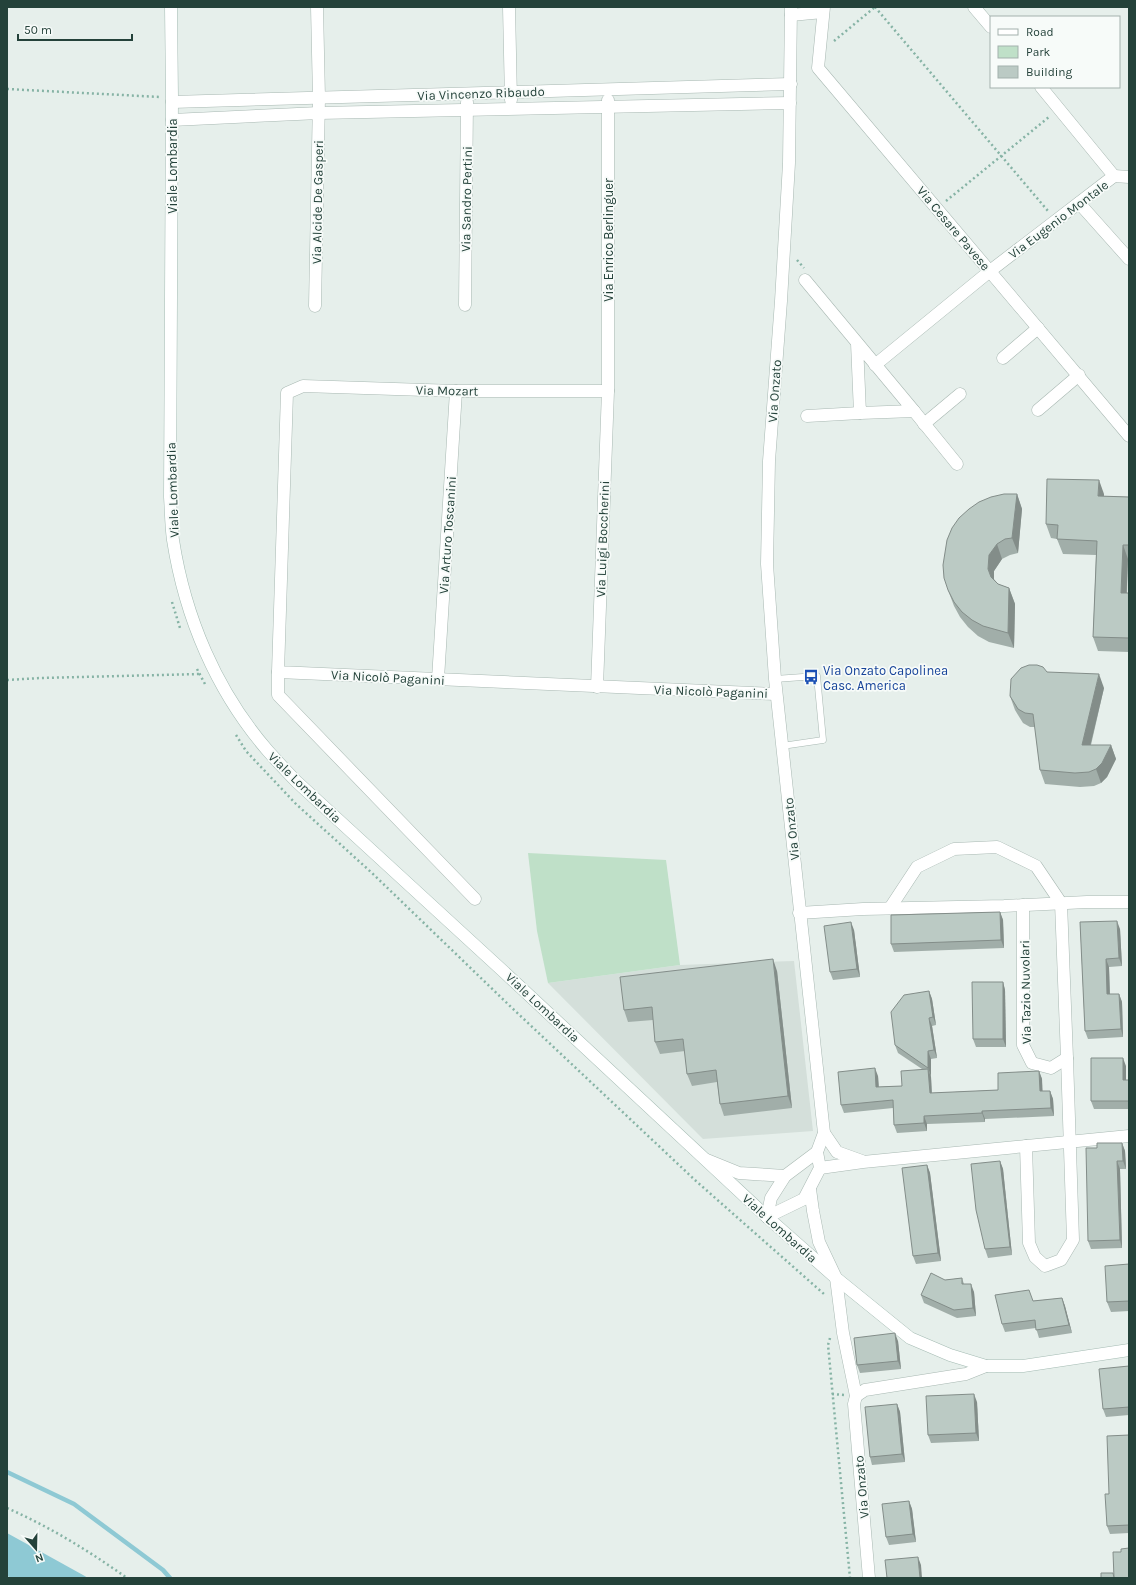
<svg xmlns="http://www.w3.org/2000/svg" width="1136" height="1585" viewBox="0 0 1136 1585" font-family="Karla,sans-serif">
<style>
.built{fill:#d4dfda}
.green{fill:#bfe0c8}
.water{fill:#8ec9d4}
.lines{fill:none;stroke-linecap:round;stroke-linejoin:round}
.stream{stroke:#8ec9d4;stroke-width:4.5}
.lane-casing{stroke:#a8b8b2;stroke-width:7}
.street-casing{stroke:#a8b8b2;stroke-width:13}
.secondary-casing{stroke:#a4bbb3;stroke-width:13}
.path{stroke:#86b3a5;stroke-width:2.5;stroke-dasharray:2 3;stroke-linecap:butt}
.lane{stroke:#fff;stroke-width:6}
.street{stroke:#fff;stroke-width:12}
.secondary{stroke:#fff;stroke-width:12}
.wall{fill:#a1aea9}
.shaded-wall{fill:#838d89}
.building{fill:#bbcac4;stroke:#838d89}
.labels{text-anchor:middle;stroke-width:3.5;stroke-linejoin:round;paint-order:stroke}
.street-label{font-size:13px;fill:#24423a;stroke:#f7fbf9}
.transit-label{font-size:13px;fill:#164399;stroke:#f7fbf9;text-anchor:start}
</style>
<rect width="100%" height="100%" fill="#e6efeb"/>
<!-- built -->
<path class="built" d="M794,961L813,1131L703,1139L548,983L680,965Z"/>
<!-- green -->
<path class="green" d="M528,853L666,860L680,965L548,983L537,931Z"/>
<!-- water -->
<path class="water" d="M7,1533L83,1575L88,1578H12L7,1576Z"/>
<g class="lines">
<!-- stream -->
<path class="stream" d="M7,1472L74,1504L163,1570L170,1578"/>
<!-- lane casing -->
<g class="lane-casing">
<path id="lane" d="M775,679L817,676L823,740L782,746"/>
</g>
<!-- street casing -->
<g class="street-casing">
<g id="street">
<path d="M509,7L511,100"/>
<path d="M824,7L818,68L1129,436"/>
<path d="M974,7L991,27"/>
<path d="M791,15L823,12"/>
<path d="M172,102L791,84"/>
<path d="M172,120L319,113L790,103"/>
<path d="M1114,176L1129,177"/>
<path d="M1079,203L1129,259"/>
<path d="M805,280L914,411L860,413L857,343"/>
<path d="M465,305L467,102"/>
<path d="M315,306L319,98L317,7"/>
<path d="M1003,358L1038,328"/>
<path d="M875,365L990,271L1114,176L1041,87"/>
<path d="M608,391H456L303,386L287,393L278,672L776,694"/>
<path d="M1038,410L1079,375"/>
<path d="M914,411L957,464"/>
<path d="M807,416L860,413"/>
<path d="M924,424L960,394"/>
<path d="M278,672V695L475,899"/>
<path d="M438,679L456,391"/>
<path d="M597,687L608,391V100"/>
<path d="M890,908L917,867L954,849L997,847L1036,866L1061,903L1067,1058L1051,1068L1032,1063L1023,1045V905"/>
<path d="M799,913L863,909L1004,906L1087,902H1129"/>
<path d="M824,1133L837,1152L862,1161"/>
<path d="M1026,1146L1029,1243L1035,1257L1045,1266L1061,1260L1073,1240L1067,1058"/>
<path d="M707,1160L739,1173L785,1176"/>
<path d="M820,1168L863,1162L1129,1136"/>
<path d="M810,1189L813,1211L819,1242L836,1278L843,1333L856,1396L854,1404L869,1578"/>
<path d="M767,1217L804,1199L820,1168L817,1152L824,1133L775,679L767,564L769,461L781,301L789,163L791,7"/>
<path d="M767,1217L771,1198L785,1176L817,1152"/>
<path d="M856,1396L865,1390L966,1374L986,1366"/>
</g>
</g>
<!-- secondary casing -->
<g class="secondary-casing">
<path id="secondary" d="M171,7L172,98L170,497C171,511 171,526 173,540C185,617 216,691 268,751C277,761 287,772 297,782L503,971L767,1217L836,1278L910,1338L950,1355L986,1366H1023L1129,1350"/>
</g>
<!-- path -->
<g class="path">
<path d="M875,7L1048,211"/>
<path d="M834,41L875,7"/>
<path d="M7,89L160,97"/>
<path d="M946,201L1049,117"/>
<path d="M797,260L804,268"/>
<path d="M172,602L180,628"/>
<path d="M197,669L206,686"/>
<path d="M7,680L41,678L199,674"/>
<path d="M236,735L246,751L296,804L372,873L511,1007L696,1181L824,1294"/>
<path d="M830,1338L828,1345L850,1578"/>
<path d="M832,1394L844,1395"/>
<path d="M7,1508C50,1527 89,1551 127,1578"/>
</g>
<!-- lane -->
<use href="#lane" class="lane"/>
<!-- street -->
<use href="#street" class="street"/>
<!-- secondary -->
<use href="#secondary" class="secondary"/>
</g>
<!-- wall -->
<g class="wall">
<path d="M1017,494L1022,509L1018,553L1010,555L1002,559L994,571V579L998,584L1009,588L1015,604L1014,648L989,642L978,636L968,627L960,617L954,606L948,590Z"/>
<path d="M1104,494V496L1129,497V559H1128L1127,593H1129V652L1098,651L1093,637L1096,555L1063,554L1057,539L1051,538L1046,524Z"/>
<path d="M1047,672L1104,688L1091,745H1111L1116,759L1107,777L1101,783L1094,786L1080,787L1045,784L1040,770L1035,727H1030L1023,723L1015,710L1010,696Z"/>
<path d="M1000,912L1003,920L1004,948L894,952L891,944Z"/>
<path d="M1080,922L1120,929L1122,966L1109,967L1110,994H1119L1122,1002L1123,1037L1088,1039L1085,1031Z"/>
<path d="M854,930L860,977L833,980L830,972Z"/>
<path d="M777,971L792,1108L724,1116L720,1104L717,1082L692,1086L687,1074L685,1051L660,1054L655,1042L653,1020L628,1022L624,1010Z"/>
<path d="M1003,982L1005,990L1006,1047H976L973,1039Z"/>
<path d="M929,991L932,999L936,1025L932,1026L937,1058L931,1059V1076V1075V1077L932,1093L998,1090L1039,1071L1042,1079V1091H1050L1053,1099L1054,1116L985,1119V1122L927,1124V1131L897,1133L894,1125L893,1108L844,1113L841,1105L878,1076L879,1087L902,1086L922,1069L898,1053L895,1045Z"/>
<path d="M1126,1066V1080H1129V1109H1094L1091,1101Z"/>
<path d="M1122,1143L1125,1151L1126,1169H1120L1122,1248L1091,1249L1088,1241L1097,1148Z"/>
<path d="M1000,1161L1003,1169L1012,1255L988,1258L985,1249Z"/>
<path d="M927,1165L930,1173L941,1261L916,1264L913,1256Z"/>
<path d="M1129,1264V1311L1111,1312L1107,1302Z"/>
<path d="M962,1278L964,1284L974,1292L976,1316L957,1318L924,1303L921,1295L945,1280Z"/>
<path d="M1062,1298L1065,1306L1072,1333L1039,1338L1036,1328L1005,1332L1002,1324L1033,1301Z"/>
<path d="M898,1341L901,1369L860,1373L857,1365Z"/>
<path d="M1129,1366V1415L1106,1417L1103,1409Z"/>
<path d="M977,1402L979,1441L931,1443L928,1435Z"/>
<path d="M897,1404L900,1412L905,1462L872,1465L870,1457Z"/>
<path d="M1129,1435V1533L1110,1534L1107,1526L1109,1494Z"/>
<path d="M909,1501L912,1509L916,1542L889,1545L886,1537Z"/>
</g>
<!-- shaded-wall -->
<g class="shaded-wall">
<path d="M1099,480L1104,494L1103,510L1098,496Z"/>
<path d="M1017,494L1022,509L1018,553L1012,538Z"/>
<path d="M997,544L1002,559L994,571V584L988,569L989,555Z"/>
<path d="M1123,545L1128,559L1126,607L1121,593Z"/>
<path d="M1009,588L1015,604L1014,648L1008,633Z"/>
<path d="M1099,674L1104,688L1087,759L1082,745Z"/>
<path d="M1111,745L1116,759L1107,777L1101,783L1096,769Z"/>
<path d="M1000,912L1003,920L1004,948L1001,940Z"/>
<path d="M1117,921L1120,929L1122,966L1119,958Z"/>
<path d="M851,922L854,930L860,977L857,969Z"/>
<path d="M773,959L777,971L792,1108L788,1096Z"/>
<path d="M1106,959L1109,967L1110,1002L1107,994Z"/>
<path d="M1003,982L1005,990L1006,1047L1003,1039Z"/>
<path d="M929,991L932,999L936,1025L933,1017Z"/>
<path d="M1119,994L1122,1002L1123,1037L1121,1029Z"/>
<path d="M929,1018L932,1026L937,1058L934,1050Z"/>
<path d="M928,1051L931,1059V1076L928,1068Z"/>
<path d="M1123,1058L1126,1066V1088L1123,1080Z"/>
<path d="M875,1068L878,1076L879,1095L876,1087Z"/>
<path d="M928,1069L931,1077L932,1101L930,1093Z"/>
<path d="M1039,1071L1042,1079L1043,1099L1040,1091Z"/>
<path d="M1050,1091L1053,1099L1054,1116L1051,1108Z"/>
<path d="M982,1111L985,1119V1122L982,1113Z"/>
<path d="M924,1116L927,1124V1131L924,1123Z"/>
<path d="M1122,1143L1125,1151L1126,1169L1123,1161Z"/>
<path d="M1000,1161L1003,1169L1012,1255L1010,1247Z"/>
<path d="M1117,1161L1120,1169L1122,1248L1120,1240Z"/>
<path d="M927,1165L930,1173L941,1261L938,1253Z"/>
<path d="M971,1284L974,1292L976,1316L973,1308Z"/>
<path d="M1062,1298L1065,1306L1072,1333L1069,1325Z"/>
<path d="M895,1333L898,1341L901,1369L898,1361Z"/>
<path d="M974,1394L977,1402L979,1441L976,1433Z"/>
<path d="M897,1404L900,1412L905,1462L902,1454Z"/>
<path d="M909,1501L912,1509L916,1542L913,1534Z"/>
<path d="M918,1557L921,1565L922,1578H920Z"/>
</g>
<!-- building -->
<g class="building">
<path d="M1047,479L1099,480L1098,496L1129,497V545H1123L1121,593H1129V638L1093,637L1097,541L1057,539L1058,525L1046,524Z"/>
<path d="M1004,494H1017L1012,538L1005,539L997,544L989,555L988,569L991,577L998,584L1009,588L1008,633L983,626L972,620L962,612L954,602L948,590L944,578L943,565L947,540L952,528L959,518L969,509L979,502L991,497Z"/>
<path d="M1029,665H1037L1043,667L1047,672L1099,674L1082,745H1111L1102,763L1096,769L1089,772L1075,773L1040,770L1033,714L1025,713L1018,709L1010,696L1011,679L1021,668Z"/>
<path d="M1000,912L1001,940L891,944V915Z"/>
<path d="M1117,921L1119,958L1106,959L1107,994H1119L1121,1029L1085,1031L1080,922Z"/>
<path d="M851,922L857,969L830,972L824,926Z"/>
<path d="M773,959L788,1096L720,1104L716,1070L687,1074L683,1039L655,1042L652,1007L624,1010L620,977Z"/>
<path d="M972,982H1003V1039H973Z"/>
<path d="M929,991L933,1017L929,1018L934,1050L928,1051V1068L895,1045L891,1012L904,995Z"/>
<path d="M1091,1058H1123V1080H1129V1101H1091Z"/>
<path d="M875,1068L876,1087L902,1086L901,1071L928,1069L930,1093L998,1090V1073L1039,1071L1040,1091H1050L1051,1108L982,1111V1113L924,1116V1123L894,1125L893,1100L841,1105L838,1072Z"/>
<path d="M1097,1143H1122L1123,1161H1117L1120,1240L1088,1241L1086,1148H1097Z"/>
<path d="M1000,1161L1010,1247L985,1249L976,1210L971,1164Z"/>
<path d="M927,1165L938,1253L913,1256L902,1168Z"/>
<path d="M1129,1264V1301L1107,1302L1105,1266Z"/>
<path d="M931,1273L945,1280L962,1278V1284H971L973,1308L954,1310L921,1295Z"/>
<path d="M1029,1290L1033,1301L1062,1298L1069,1325L1036,1330L1035,1320L1002,1324L995,1295Z"/>
<path d="M895,1333L898,1361L857,1365L854,1338Z"/>
<path d="M1129,1366V1407L1103,1409L1099,1369Z"/>
<path d="M974,1394L976,1433L928,1435L926,1396Z"/>
<path d="M897,1404L902,1454L870,1457L865,1407Z"/>
<path d="M1129,1435V1525L1107,1526L1105,1494H1109L1107,1436Z"/>
<path d="M909,1501L913,1534L886,1537L882,1504Z"/>
<path d="M1129,1548V1578H1114L1113,1552H1121V1549Z"/>
<path d="M918,1557L920,1578H887L885,1560Z"/>
<path d="M1101,1573H1113L1114,1578H1101Z"/>
</g>
<!-- icons -->
<defs>
<g id="bus-bare" transform="scale(1.2)"><path d="M-5-6H5V4H4V6H2V4H-2V6H-4V4H-5ZM-3.5-4V0h7V-4ZM-3.5 1.2v1.5H-2V1.2ZM2 1.2v1.5H3.5V1.2Z" fill="#1a4fb4" stroke="#f7fbf9" stroke-width="2.5" paint-order="stroke"/></g>
</defs>
<g fill-rule="evenodd">
<use href="#bus-bare" x="811" y="677"/>
</g>
<g class="labels">
<!-- street labels -->
<g class="street-label">
<text transform="translate(481 93) rotate(-2)" y="5">Via Vincenzo Ribaudo</text>
<text transform="translate(172 166) rotate(-90)" y="5">Viale Lombardia</text>
<text transform="translate(466 199) rotate(-89)" y="5">Via Sandro Pertini</text>
<text transform="translate(317 202) rotate(-89)" y="5">Via Alcide De Gasperi</text>
<text transform="translate(1058 219) rotate(-37)" y="5">Via Eugenio Montale</text>
<text transform="translate(954 228) rotate(50)" y="5">Via Cesare Pavese</text>
<text transform="translate(608 240) rotate(-90)" y="5">Via Enrico Berlinguer</text>
<text transform="translate(447 390) rotate(1)" y="5">Via Mozart</text>
<text transform="translate(774 391) rotate(-86)" y="5">Via Onzato</text>
<text transform="translate(172 490) rotate(-92)" y="5">Viale Lombardia</text>
<text transform="translate(447 535) rotate(-86)" y="5">Via Arturo Toscanini</text>
<text transform="translate(602 539) rotate(-88)" y="5">Via Luigi Boccherini</text>
<text transform="translate(388 677) rotate(3)" y="5">Via Nicolò Paganini</text>
<text transform="translate(711 691) rotate(2)" y="5">Via Nicolò Paganini</text>
<text transform="translate(305 787) rotate(44)" y="5">Viale Lombardia</text>
<text transform="translate(791 829) rotate(-96)" y="5">Via Onzato</text>
<text transform="translate(1025 992) rotate(-91)" y="5">Via Tazio Nuvolari</text>
<text transform="translate(543 1007) rotate(43)" y="5">Viale Lombardia</text>
<text transform="translate(780 1228) rotate(42)" y="5">Viale Lombardia</text>
<text transform="translate(861 1487) rotate(-95)" y="5">Via Onzato</text>
</g>
<!-- transit labels -->
<g class="transit-label">
<text x="823" y="675">Via Onzato Capolinea<tspan x="823" dy="15">Casc. America</tspan></text>
</g>
</g>
<!-- border -->
<rect width="1136" height="1585" fill="none" stroke="#24423a" stroke-width="16"/>
<!-- legend -->
<rect x="990" y="16" width="130" height="72" fill="#f7fbf9" stroke="#a3b1ad"/>
<rect x="998" y="29" width="20" height="6" fill="#ffffff" stroke="#a3b1ad"/>
<text x="1026" y="36" font-size="12" fill="#24423a">Road</text>
<rect x="998" y="46" width="20" height="12" fill="#bfe0c8" stroke="#a3b1ad"/>
<text x="1026" y="56" font-size="12" fill="#24423a">Park</text>
<rect x="998" y="66" width="20" height="12" fill="#bbcac4" stroke="#a3b1ad"/>
<text x="1026" y="76" font-size="12" fill="#24423a">Building</text>
<!-- north arrow -->
<g transform="translate(36 1549) rotate(160)" stroke="#f7fbf9" stroke-width="3" paint-order="stroke">
<path d="M0-3L7 15L0 10L-7 15Z" fill="#24423a"/>
<text y="-6" font-size="11" font-weight="bold" text-anchor="middle" fill="#24423a">N</text>
</g>
<!-- scale -->
<path d="M18 34v6h114v-6" fill="none" stroke="#24423a" stroke-width="2"/>
<text x="24" y="34" font-size="12" fill="#24423a" stroke="#f7fbf9" stroke-width="3" paint-order="stroke">50 m</text>
</svg>
